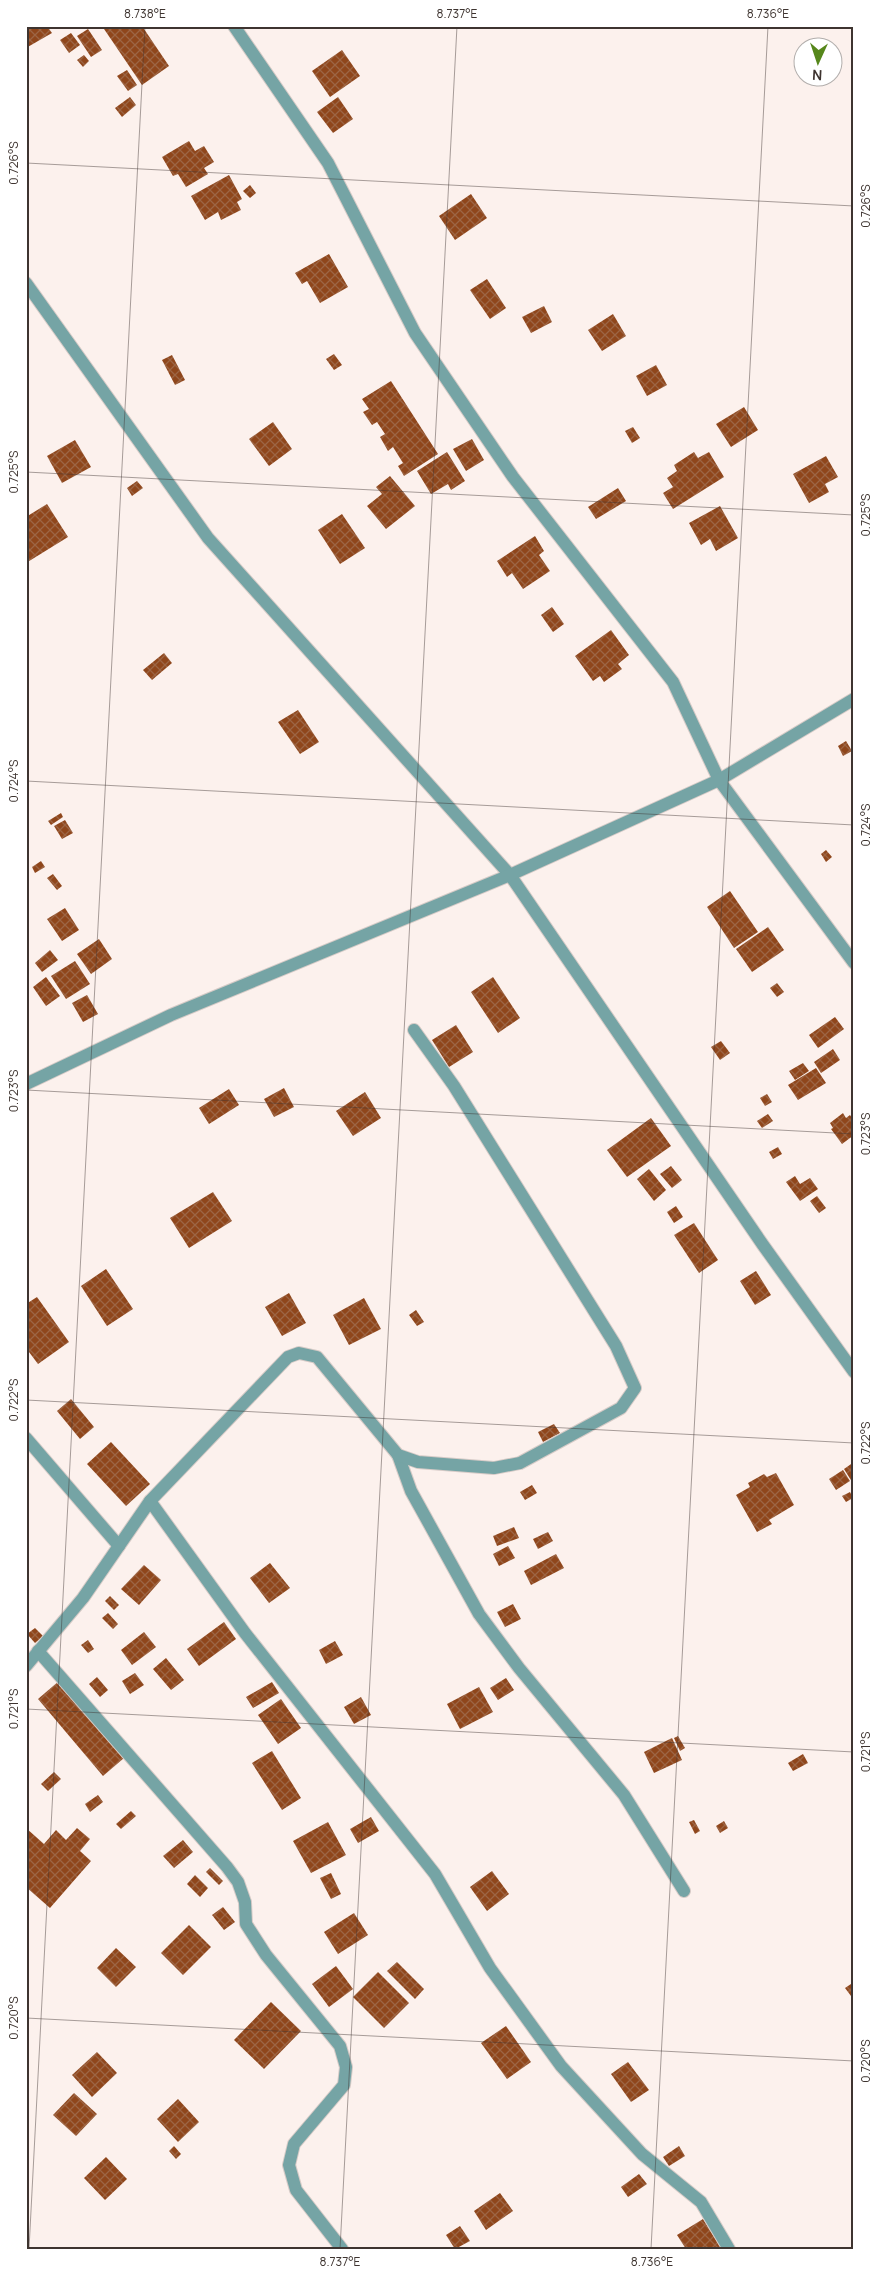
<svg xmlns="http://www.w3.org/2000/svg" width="880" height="2275" viewBox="0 0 880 2275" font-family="Manrope,sans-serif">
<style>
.building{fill:url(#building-cross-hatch)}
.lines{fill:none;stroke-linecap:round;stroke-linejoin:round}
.minor-casing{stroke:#d6cbc7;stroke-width:14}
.minor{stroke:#75a4a5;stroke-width:12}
.ticks{fill:none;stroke:#3e3430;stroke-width:1;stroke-opacity:0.45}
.neatline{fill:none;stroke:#3e3430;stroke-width:2}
.ticks-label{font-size:12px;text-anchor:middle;fill:#3e3430}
</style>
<defs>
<pattern id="building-cross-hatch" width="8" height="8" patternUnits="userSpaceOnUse" patternTransform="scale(1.25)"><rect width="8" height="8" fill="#8f461b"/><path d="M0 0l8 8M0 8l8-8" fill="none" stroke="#9c6544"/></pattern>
</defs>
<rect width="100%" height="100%" fill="#fcf1ed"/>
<!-- building -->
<g class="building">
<path d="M26,26H47L52,33L26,48Z"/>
<path d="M102,26H142L169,66L142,85Z"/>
<path d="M88,29L102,50L91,57L77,36Z"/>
<path d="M71,33L80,45L69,53L60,40Z"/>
<path d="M342,50L360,76L330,97L312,71Z"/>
<path d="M84,55L89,61L83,67L77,60Z"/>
<path d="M127,70L137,85L128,91L117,76Z"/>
<path d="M130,97L136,105L122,117L115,108Z"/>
<path d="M338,97L353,119L333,133L317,112Z"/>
<path d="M189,141L195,151L204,146L214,162L204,168L208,174L186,187L178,174L173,176L162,157Z"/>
<path d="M229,175L242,199L237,202L241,210L221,220L218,212L205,220L191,196Z"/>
<path d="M250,185L256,193L250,198L243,191Z"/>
<path d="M471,194L487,218L455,240L439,216Z"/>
<path d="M329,254L348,287L320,303L307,281L302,284L295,273Z"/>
<path d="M487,279L506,308L490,319L470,290Z"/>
<path d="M544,306L552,322L531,333L522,317Z"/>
<path d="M613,314L626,336L602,351L588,330Z"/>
<path d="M334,354L342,365L334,370L326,359Z"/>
<path d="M172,355L185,380L175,385L162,360Z"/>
<path d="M656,365L667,385L647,396L636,376Z"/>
<path d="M391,381L438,454L404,476L398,466L403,463L393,447L388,451L380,437L385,434L377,422L372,425L363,412L369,409L362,399Z"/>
<path d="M744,407L758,430L731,447L716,424Z"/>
<path d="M273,422L292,449L269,466L249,439Z"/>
<path d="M633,427L640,438L632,443L625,431Z"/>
<path d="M472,439L484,460L466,471L453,449Z"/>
<path d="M75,440L91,467L62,483L47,456Z"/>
<path d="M447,452L465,481L451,490L448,484L431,494L417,471Z"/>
<path d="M694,452L698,458L709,452L724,477L673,509L663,493L673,487L667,478L677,471L674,465Z"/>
<path d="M826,456L838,477L825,484L829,492L809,503L793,474Z"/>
<path d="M390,476L415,506L386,529L367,506L382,494L376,487Z"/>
<path d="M137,481L143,488L132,496L127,488Z"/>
<path d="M618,488L626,501L596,519L588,507Z"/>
<path d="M47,504L68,537L26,563V517Z"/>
<path d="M720,506L738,538L716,551L710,539L701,545L689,523Z"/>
<path d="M342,514L365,548L340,564L318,530Z"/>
<path d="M535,536L544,551L539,555L550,571L523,589L512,573L507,577L497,561Z"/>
<path d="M552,607L564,624L553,632L541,615Z"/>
<path d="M611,630L629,655L618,664L622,669L604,682L600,676L593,681L575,656Z"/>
<path d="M164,653L172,663L152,680L143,670Z"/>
<path d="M298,710L319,742L300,754L278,722Z"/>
<path d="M846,741L852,751L843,756L838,746Z"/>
<path d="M61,813L63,817L51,825L48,821Z"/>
<path d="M65,820L73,833L62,839L54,826Z"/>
<path d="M826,850L832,857L826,862L821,854Z"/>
<path d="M41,861L45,867L35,873L32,867Z"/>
<path d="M53,874L62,886L57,890L47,878Z"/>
<path d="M730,891L758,932L734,948L707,907Z"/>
<path d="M65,908L79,930L62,941L47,919Z"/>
<path d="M768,927L784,950L752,972L736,949Z"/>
<path d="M99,939L112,959L91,974L77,954Z"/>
<path d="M50,950L58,960L42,972L35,963Z"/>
<path d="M75,961L90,984L66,999L51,976Z"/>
<path d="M46,977L60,996L46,1006L33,987Z"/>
<path d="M493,977L520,1018L498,1033L471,992Z"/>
<path d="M777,983L784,992L777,997L770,988Z"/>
<path d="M87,995L98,1014L83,1022L72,1003Z"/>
<path d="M835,1017L844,1029L818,1048L809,1035Z"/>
<path d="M456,1025L473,1052L449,1067L432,1040Z"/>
<path d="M721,1041L730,1053L720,1060L711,1047Z"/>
<path d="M833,1049L840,1060L821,1073L814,1062Z"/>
<path d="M803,1063L809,1071L795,1080L789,1071Z"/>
<path d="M816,1068L826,1083L798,1100L788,1085Z"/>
<path d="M284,1088L294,1107L274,1117L264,1099Z"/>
<path d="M229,1089L239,1105L209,1124L199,1108Z"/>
<path d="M365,1092L381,1118L353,1136L336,1111Z"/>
<path d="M767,1094L772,1102L765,1106L760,1098Z"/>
<path d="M843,1113L846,1118L850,1115L854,1121V1135L842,1144L831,1129L833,1128L830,1123Z"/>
<path d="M768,1114L773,1121L762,1128L757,1121Z"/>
<path d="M651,1118L671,1146L627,1177L607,1150Z"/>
<path d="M778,1147L782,1154L773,1159L769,1152Z"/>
<path d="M671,1166L682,1180L672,1188L660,1174Z"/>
<path d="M649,1169L666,1190L654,1201L637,1179Z"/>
<path d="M795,1176L800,1184L810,1178L818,1189L800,1201L786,1182Z"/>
<path d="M213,1192L232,1221L189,1248L170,1218Z"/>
<path d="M817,1196L826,1208L819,1213L810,1201Z"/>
<path d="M676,1206L683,1217L674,1223L667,1212Z"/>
<path d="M694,1223L718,1260L699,1273L674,1235Z"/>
<path d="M106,1269L133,1309L107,1326L81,1286Z"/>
<path d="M756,1271L771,1295L755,1305L740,1281Z"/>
<path d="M289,1293L306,1323L282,1336L265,1307Z"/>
<path d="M37,1297L69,1342L38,1364L26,1348V1304Z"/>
<path d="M364,1298L381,1329L349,1345L333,1315Z"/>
<path d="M416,1310L424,1322L417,1326L409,1315Z"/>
<path d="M71,1399L94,1427L80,1439L57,1411Z"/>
<path d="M554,1424L560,1433L543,1442L538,1432Z"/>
<path d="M111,1442L150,1484L126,1506L87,1464Z"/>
<path d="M854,1462V1485L844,1469Z"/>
<path d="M843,1470L850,1481L836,1490L829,1479Z"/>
<path d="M776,1473L794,1505L769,1520L772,1524L757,1532L736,1495L750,1487L748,1483L764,1474L767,1477Z"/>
<path d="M532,1485L537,1493L525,1500L520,1492Z"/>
<path d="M850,1492L853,1498L846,1502L842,1496Z"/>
<path d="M514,1527L519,1538L497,1546L493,1536Z"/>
<path d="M548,1532L553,1541L538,1549L533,1539Z"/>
<path d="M508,1546L515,1558L499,1566L493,1554Z"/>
<path d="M556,1554L564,1568L531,1585L524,1571Z"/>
<path d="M270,1563L290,1588L269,1603L250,1578Z"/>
<path d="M144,1565L161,1580L139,1605L121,1589Z"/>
<path d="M110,1596L119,1605L114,1610L105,1601Z"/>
<path d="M513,1604L521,1619L505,1627L497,1612Z"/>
<path d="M108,1613L118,1624L113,1629L102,1618Z"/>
<path d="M224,1622L236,1639L199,1666L187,1649Z"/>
<path d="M35,1628L43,1636L35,1643L27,1634Z"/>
<path d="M144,1632L156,1647L132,1665L121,1650Z"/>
<path d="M88,1640L94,1649L88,1653L81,1645Z"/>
<path d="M335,1641L343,1655L326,1664L319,1650Z"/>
<path d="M166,1658L184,1680L171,1690L153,1669Z"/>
<path d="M135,1673L144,1685L130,1694L122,1681Z"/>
<path d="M97,1677L108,1690L100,1697L89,1684Z"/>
<path d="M506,1678L514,1690L498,1700L490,1688Z"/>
<path d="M59,1681L124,1758L103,1776L38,1699Z"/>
<path d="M272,1682L279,1693L253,1708L246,1697Z"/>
<path d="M479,1687L493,1712L460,1729L447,1704Z"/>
<path d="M361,1697L371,1715L354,1724L344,1707Z"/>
<path d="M281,1699L301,1728L278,1744L258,1715Z"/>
<path d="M678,1736L685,1748L680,1751L674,1738Z"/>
<path d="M672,1738L682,1760L654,1773L644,1752Z"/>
<path d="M272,1751L301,1798L282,1810L252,1763Z"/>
<path d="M803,1754L808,1763L793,1771L788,1763Z"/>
<path d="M54,1772L61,1779L48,1791L41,1784Z"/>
<path d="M98,1795L103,1802L90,1812L85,1804Z"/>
<path d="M131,1811L136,1816L121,1829L116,1824Z"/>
<path d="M371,1817L379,1831L358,1843L350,1829Z"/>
<path d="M694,1820L700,1831L695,1834L689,1822Z"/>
<path d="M724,1821L728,1828L720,1833L716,1826Z"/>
<path d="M328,1822L346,1855L311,1873L293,1841Z"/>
<path d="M26,1828L44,1844L56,1830L66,1840L77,1828L90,1839L80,1851L91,1861L50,1908L26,1887Z"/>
<path d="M183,1840L193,1852L174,1868L163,1856Z"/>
<path d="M210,1868L223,1881L219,1885L206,1872Z"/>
<path d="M492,1871L509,1894L487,1911L470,1887Z"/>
<path d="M331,1873L341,1894L331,1899L320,1878Z"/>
<path d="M195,1875L208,1888L200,1897L187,1884Z"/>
<path d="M223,1907L235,1922L224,1930L212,1915Z"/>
<path d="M354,1913L368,1935L338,1954L324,1932Z"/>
<path d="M189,1925L211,1947L183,1975L161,1953Z"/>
<path d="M116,1948L136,1967L116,1987L97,1968Z"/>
<path d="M397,1962L424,1989L415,1999L387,1971Z"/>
<path d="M336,1966L353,1989L329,2007L312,1984Z"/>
<path d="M378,1972L409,2003L384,2028L353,1997Z"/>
<path d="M854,1982V2000L845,1988Z"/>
<path d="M271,2002L301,2031L264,2069L234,2040Z"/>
<path d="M506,2026L531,2062L507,2079L481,2043Z"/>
<path d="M97,2052L117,2073L92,2097L72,2075Z"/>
<path d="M628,2062L649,2090L631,2102L611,2074Z"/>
<path d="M74,2093L97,2114L76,2136L53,2115Z"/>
<path d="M178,2099L199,2122L178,2142L157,2119Z"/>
<path d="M174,2146L181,2154L176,2159L169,2151Z"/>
<path d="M679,2146L685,2156L669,2166L663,2157Z"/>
<path d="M106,2157L127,2179L105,2200L84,2178Z"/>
<path d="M639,2174L647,2184L628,2197L621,2187Z"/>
<path d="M500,2193L513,2211L486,2230L474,2211Z"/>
<path d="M703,2219L721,2248L686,2249L677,2235Z"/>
<path d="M460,2226L470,2241L455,2249L446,2235Z"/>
</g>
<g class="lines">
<!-- minor casing -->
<g class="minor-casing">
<g id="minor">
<path d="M234,26L328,163L415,333L513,477L673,682L719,780L854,963"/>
<path d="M26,283L208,538L510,875L763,1245L854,1372"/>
<path d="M26,1084L171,1015L510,875L719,780L854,699"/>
<path d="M26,1438L119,1546"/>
<path d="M398,1455L411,1491L479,1614L519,1668L624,1795L684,1891"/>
<path d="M150,1501L245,1633L435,1874L490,1968L561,2066L642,2154L701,2202L729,2249"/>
<path d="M38,1651L227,1867L238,1882L245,1902L246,1924L266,1955L340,2046L346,2067L344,2085L294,2144L289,2165L296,2190L342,2249"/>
<path d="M26,1666L83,1598L150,1501L288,1357L299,1353L317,1357L398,1455L418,1462L494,1468L520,1463L621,1408L635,1388L616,1346L454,1086L414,1030"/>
</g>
</g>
<!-- minor -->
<use href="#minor" class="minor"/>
</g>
<!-- ticks -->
<path class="ticks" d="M26,163L854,206M26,472L854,515M26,781L854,825M26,1090L854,1134M26,1400L854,1443M26,1709L854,1752M26,2018L854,2061M29,2249L145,26M340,2249L457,26M651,2249L768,26"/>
<!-- border -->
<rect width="880" height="2275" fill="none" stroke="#ffffff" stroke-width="55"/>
<!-- north arrow -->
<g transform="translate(818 62) rotate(183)"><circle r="24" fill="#ffffff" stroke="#b2aeac"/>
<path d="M0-4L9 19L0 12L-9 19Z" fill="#56871b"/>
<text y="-8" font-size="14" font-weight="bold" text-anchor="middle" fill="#3e3430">N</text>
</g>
<rect x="28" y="28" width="824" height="2220" class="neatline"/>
<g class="ticks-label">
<text x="145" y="18">8.738°E</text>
<text x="457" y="18">8.737°E</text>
<text x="768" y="18">8.736°E</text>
<text transform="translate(14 163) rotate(-90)" y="4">0.726°S</text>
<text transform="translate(866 206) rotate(-90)" y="4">0.726°S</text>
<text transform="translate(14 472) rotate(-90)" y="4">0.725°S</text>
<text transform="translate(866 515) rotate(-90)" y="4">0.725°S</text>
<text transform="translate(14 781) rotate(-90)" y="4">0.724°S</text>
<text transform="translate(866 825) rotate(-90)" y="4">0.724°S</text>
<text transform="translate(14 1091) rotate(-90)" y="4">0.723°S</text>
<text transform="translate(866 1134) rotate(-90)" y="4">0.723°S</text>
<text transform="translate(14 1400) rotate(-90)" y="4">0.722°S</text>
<text transform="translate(866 1443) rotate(-90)" y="4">0.722°S</text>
<text transform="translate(14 1709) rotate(-90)" y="4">0.721°S</text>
<text transform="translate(866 1752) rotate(-90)" y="4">0.721°S</text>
<text transform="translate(14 2018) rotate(-90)" y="4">0.720°S</text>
<text transform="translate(866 2061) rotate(-90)" y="4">0.720°S</text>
<text x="340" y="2266">8.737°E</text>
<text x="652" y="2266">8.736°E</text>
</g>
</svg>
